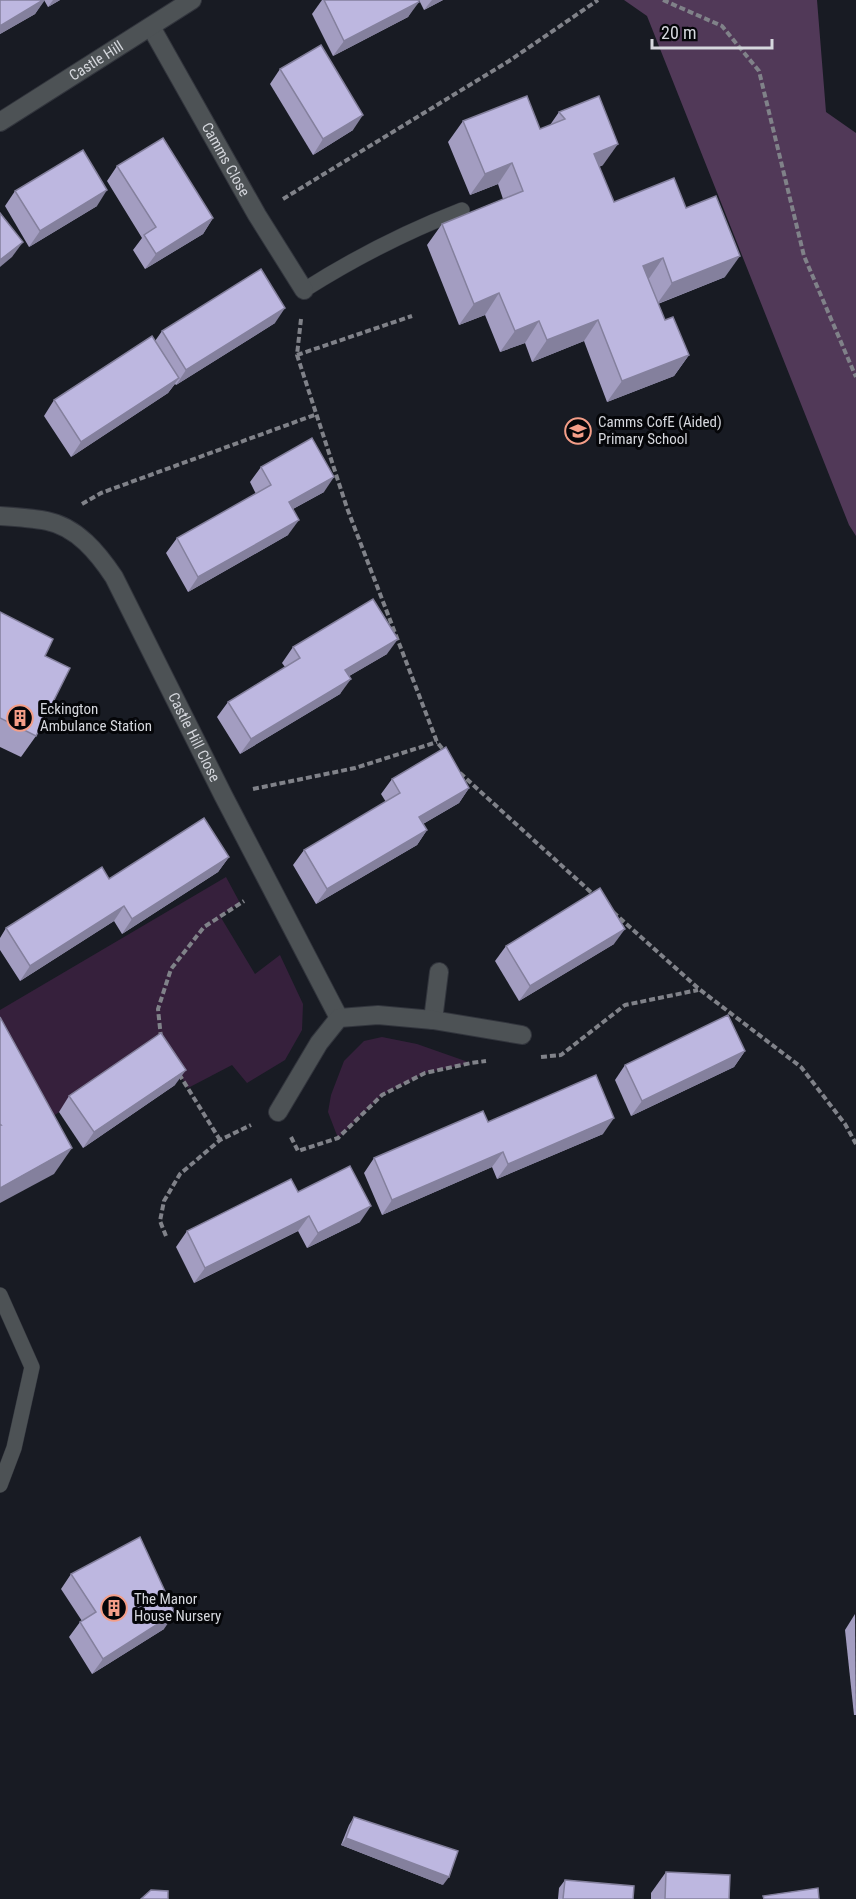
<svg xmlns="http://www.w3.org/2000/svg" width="856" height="1899" viewBox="0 0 856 1899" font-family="'Roboto Condensed',sans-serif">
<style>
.green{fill:#36203c}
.forest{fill:#513958}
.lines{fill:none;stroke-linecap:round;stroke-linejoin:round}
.lane-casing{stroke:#32353d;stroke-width:16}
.street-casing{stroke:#32353d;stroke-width:20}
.path{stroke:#808289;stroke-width:4;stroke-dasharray:6 3;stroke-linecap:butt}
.lane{stroke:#4d5255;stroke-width:15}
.street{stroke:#4d5255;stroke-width:18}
.wall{fill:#a39dc1}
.shaded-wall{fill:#84809d}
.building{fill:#bdb7e0;stroke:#84809d;stroke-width:1.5}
.labels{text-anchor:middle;stroke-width:6;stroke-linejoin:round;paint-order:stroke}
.street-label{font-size:15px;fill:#d5d7dd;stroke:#050609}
.poi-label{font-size:15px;fill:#d5d7dd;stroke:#050609;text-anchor:start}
</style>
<rect width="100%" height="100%" fill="#181b23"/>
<!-- green -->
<g class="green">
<path d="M226,877L240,903L220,916L255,974L280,955L303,1004L302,1030L285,1060L247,1083L232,1065L188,1088L162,1046L50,1118L0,1033V1010Z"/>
<path d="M382,1037L417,1044L471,1063L425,1073L382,1095L338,1138L328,1112L331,1095L344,1061L364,1041Z"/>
</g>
<!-- forest -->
<path class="forest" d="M624,0H817L826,112L856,133V536L849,525L647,16Z"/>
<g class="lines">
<!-- lane casing -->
<g class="lane-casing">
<g id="lane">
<path d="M304,290C356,257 405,232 462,210"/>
<path d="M0,1295L32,1367L14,1448L0,1485"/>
</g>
</g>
<!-- street casing -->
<g class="street-casing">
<g id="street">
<path id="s1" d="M151,27L257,215L304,290"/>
<path id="s2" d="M0,122L192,0"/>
<path id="s3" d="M0,516C16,517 32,518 47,521C77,527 98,553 114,577L223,795L339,1018"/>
<path d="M433,1020L439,972"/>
<path d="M278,1112L319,1043L339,1018L378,1015L433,1020L522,1035"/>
</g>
</g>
<!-- path -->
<g class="path">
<path d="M663,0L722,26L759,71L804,256L856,377"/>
<path d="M283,199L509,61L598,0"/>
<path d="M301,319L297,355L347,508L437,742L445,752"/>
<path d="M297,355L412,316"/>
<path d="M82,504L101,493L317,414"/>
<path d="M460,773L594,895"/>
<path d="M253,789L355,768L437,742"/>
<path d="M613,912L699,989L801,1067L845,1124L856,1144"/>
<path d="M161,1038L158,1009L171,969L204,927L244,901"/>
<path d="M541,1057L561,1055L625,1005L698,990"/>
<path d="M179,1074L220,1140"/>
<path d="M291,1137L298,1151L338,1138L382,1095L425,1073L471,1063L486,1061"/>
<path d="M166,1236L160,1221L164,1201L180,1174L220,1140L251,1125"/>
</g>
<!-- lane -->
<use href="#lane" class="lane"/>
<!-- street -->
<use href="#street" class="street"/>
</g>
<!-- wall -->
<g class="wall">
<path d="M0,0H60L48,7L44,0L35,14L0,34Z"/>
<path d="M322,0H418L408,17L333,56L312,14Z"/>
<path d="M419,0H443L424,10Z"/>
<path d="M280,69L353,130L313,155L270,84Z"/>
<path d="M559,112L603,165L599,167L614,202L686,208L725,277L658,304L665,320L689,355L674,376L607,402L584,341L532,362L525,343L500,352L485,315L459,325L427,245L442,224L503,199L498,184L470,195L448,142L463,121L540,129L550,125Z"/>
<path d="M117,166L213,218L203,234L145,269L133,250L142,238L107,181Z"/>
<path d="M15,191L97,206L29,247L5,206Z"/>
<path d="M275,323L176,385L175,384L168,393L71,457L44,416L54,400L155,341L162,331Z"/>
<path d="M261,467L324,492L293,509L288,535L188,592L166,553L177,538L256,494L250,482Z"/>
<path d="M0,612L45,656L36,736L21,757L0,747Z"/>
<path d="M293,647L387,654L349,676L340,694L240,754L217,717L228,702L285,667L282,663Z"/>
<path d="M392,779L469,788L459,803L423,824L427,830L417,845L316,904L293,865L304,850L386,802L381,794Z"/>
<path d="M229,857L218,872L122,934L114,921L20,981L0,950V938L6,928L109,879Z"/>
<path d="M614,944L519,1001L495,961L506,946Z"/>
<path d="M745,1051L734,1067L631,1116L615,1080L625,1065Z"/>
<path d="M175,1085L83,1148L59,1112L69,1096Z"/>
<path d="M488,1122L603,1134L497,1179L492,1167L382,1215L364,1173L374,1158Z"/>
<path d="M298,1192L360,1222L307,1248L298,1231L194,1283L176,1247L187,1231Z"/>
<path d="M71,1574L164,1629L92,1674L69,1637L80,1622L82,1621L61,1589Z"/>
<path d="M855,1614L856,1715H854L845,1630Z"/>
<path d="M354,1817L443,1885L341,1845L349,1825Z"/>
<path d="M666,1872L729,1899H651V1893Z"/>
<path d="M565,1880L633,1899H558L559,1888Z"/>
</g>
<!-- shaded-wall -->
<g class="shaded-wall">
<path d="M43,0H45L35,14L0,34V26Z"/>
<path d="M53,0H60L48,7Z"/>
<path d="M432,0H443L424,10Z"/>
<path d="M419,2L408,17L333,56L344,41Z"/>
<path d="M363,115L353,130L313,155L323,139Z"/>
<path d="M618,144L603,165L579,175L594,154Z"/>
<path d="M512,163L498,184L470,195L485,174Z"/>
<path d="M107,190L97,206L29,247L40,231Z"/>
<path d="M213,218L203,234L145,269L156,254Z"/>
<path d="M23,242L12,257L0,267V260Z"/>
<path d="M740,256L725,277L657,304L672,283Z"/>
<path d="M663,258L648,280L643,266Z"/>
<path d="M499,293L485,315L459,325L474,304Z"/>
<path d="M285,308L275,323L176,385L186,370Z"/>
<path d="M598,320L584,341L532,362L547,340Z"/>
<path d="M539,321L525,343L500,352L515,331Z"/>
<path d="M689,355L674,376L607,402L622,381Z"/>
<path d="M179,378L168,393L71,457L81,442Z"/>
<path d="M334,477L324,492L278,517L289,502Z"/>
<path d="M299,520L288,535L188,592L198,577Z"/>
<path d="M398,639L387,654L334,685L345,670Z"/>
<path d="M351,679L340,694L240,754L251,739Z"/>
<path d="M469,788L459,803L409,832L419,817Z"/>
<path d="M427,830L417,845L316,904L327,889Z"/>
<path d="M229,857L218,872L122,934L132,919Z"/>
<path d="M124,906L114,921L20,981L30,966Z"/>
<path d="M625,929L614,944L519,1001L530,986Z"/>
<path d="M745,1051L734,1067L631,1116L642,1101Z"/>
<path d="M186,1070L175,1085L83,1148L94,1132Z"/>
<path d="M614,1118L603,1134L497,1179L508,1164Z"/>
<path d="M72,1148L54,1174L0,1203V1188Z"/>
<path d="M503,1152L492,1167L382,1215L392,1200Z"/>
<path d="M371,1206L360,1222L307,1248L318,1233Z"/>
<path d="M309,1216L298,1231L194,1283L205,1268Z"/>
<path d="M175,1613L164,1629L92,1674L103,1659Z"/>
<path d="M346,1838L449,1877L443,1885L341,1845Z"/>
</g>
<!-- building -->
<g class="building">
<path d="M0,0H43L0,26Z"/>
<path d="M324,0H418L419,2L344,41Z"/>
<path d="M321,45L363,115L323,139L280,69Z"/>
<path d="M527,96L540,129L565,119L559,112L599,96L618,144L594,154L614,202L674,178L686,208L716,196L740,256L672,283L663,258L643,266L665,320L673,317L689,355L622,381L598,320L547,340L539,321L515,331L499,293L474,304L442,224L523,191L512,163L485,174L463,121Z"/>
<path d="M163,138L213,218L156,254L144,235L156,227L117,166Z"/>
<path d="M83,150L107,190L40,231L15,191Z"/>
<path d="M0,213L23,242L0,260Z"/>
<path d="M261,269L285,308L186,370L162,331Z"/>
<path d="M152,336L179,378L81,442L54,400Z"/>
<path d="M312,438L334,477L289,502L299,520L198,577L177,538L271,485L261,467Z"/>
<path d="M373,599L398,639L345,670L351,679L251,739L228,702L300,658L293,647Z"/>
<path d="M0,612L53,639L45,656L70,668L36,736L0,718Z"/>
<path d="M446,747L469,788L419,817L427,830L327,889L304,850L400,793L392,779Z"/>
<path d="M204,818L229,857L132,919L124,906L30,966L6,928L102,867L109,879Z"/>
<path d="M600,888L625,929L530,986L506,946Z"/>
<path d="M728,1015L745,1051L642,1101L625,1065Z"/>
<path d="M0,1017L72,1148L0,1188V1125H1L0,1124Z"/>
<path d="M161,1033L186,1070L94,1132L69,1096Z"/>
<path d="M596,1075L614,1118L508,1164L503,1152L392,1200L374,1158L483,1111L488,1122Z"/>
<path d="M350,1166L371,1206L318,1233L309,1216L205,1268L187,1231L291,1179L298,1192Z"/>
<path d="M140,1537L175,1613L103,1659L80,1622L96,1612L71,1574Z"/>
<path d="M354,1817L458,1851L449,1877L346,1838Z"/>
<path d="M666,1872L730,1875L729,1899H665Z"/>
<path d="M565,1880L634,1886L633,1899H563Z"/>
<path d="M818,1888L819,1899H764L763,1896Z"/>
<path d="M151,1890L168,1891V1899H141Z"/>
</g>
<!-- icons -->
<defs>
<g id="school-ring" transform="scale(1.35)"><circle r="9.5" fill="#050609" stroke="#f49e88" stroke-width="1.5"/><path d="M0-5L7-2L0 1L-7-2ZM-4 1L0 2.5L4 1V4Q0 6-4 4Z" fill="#f49e88"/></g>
<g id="building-ring" transform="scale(1.35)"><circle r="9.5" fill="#050609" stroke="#f49e88" stroke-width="1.5"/><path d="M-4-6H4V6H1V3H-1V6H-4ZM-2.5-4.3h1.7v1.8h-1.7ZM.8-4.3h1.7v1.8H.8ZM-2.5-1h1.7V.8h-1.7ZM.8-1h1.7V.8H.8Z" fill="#f49e88"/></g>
</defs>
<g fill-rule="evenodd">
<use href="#school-ring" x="578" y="431"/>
<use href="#building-ring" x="20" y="718"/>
<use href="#building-ring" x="114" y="1608"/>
</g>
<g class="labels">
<!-- street labels -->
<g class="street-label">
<text dy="5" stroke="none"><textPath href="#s2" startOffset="114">Castle Hill</textPath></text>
<text dy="5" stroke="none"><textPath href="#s1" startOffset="152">Camms Close</textPath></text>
<text dy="5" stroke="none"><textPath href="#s3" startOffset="316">Castle Hill Close</textPath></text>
</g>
<!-- poi labels -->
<g class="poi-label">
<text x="598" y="427">Camms CofE (Aided)<tspan x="598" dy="17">Primary School</tspan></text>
<text x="40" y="714">Eckington<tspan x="40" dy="17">Ambulance Station</tspan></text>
<text x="134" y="1604">The Manor<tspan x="134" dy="17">House Nursery</tspan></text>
</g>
</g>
<!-- scale -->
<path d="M652 39v9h120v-9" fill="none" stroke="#d5d7dd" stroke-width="3"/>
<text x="661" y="39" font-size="18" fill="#d5d7dd" stroke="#050609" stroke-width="4.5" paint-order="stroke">20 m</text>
</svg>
